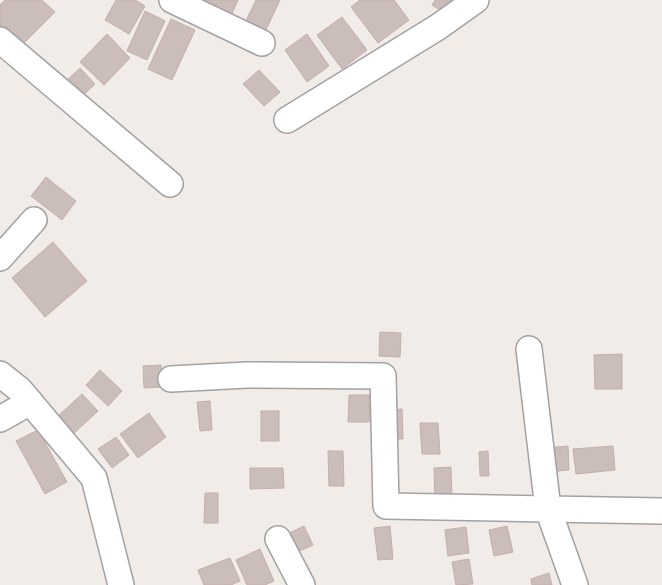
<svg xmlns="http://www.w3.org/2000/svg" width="662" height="585" viewBox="0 0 662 585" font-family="Jost,sans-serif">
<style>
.building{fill:#cabdba;stroke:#c4afa9}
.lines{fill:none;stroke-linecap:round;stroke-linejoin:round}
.street-casing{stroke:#a2a2a2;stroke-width:28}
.street{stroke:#fff;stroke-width:25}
</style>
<rect width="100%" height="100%" fill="#f1ece8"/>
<!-- building -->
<g class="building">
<path d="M5,0H42L55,12L20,47L0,31V5Z"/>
<path d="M116,0H135L145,6L129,34L105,20Z"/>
<path d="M200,0H238L231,16Z"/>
<path d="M256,0H280L265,32L245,23Z"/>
<path d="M360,0H394L409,20L378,43L351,7Z"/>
<path d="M435,0H453L456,2L448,15L432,5Z"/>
<path d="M145,11L165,21L147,60L127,51Z"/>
<path d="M342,17L367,50L342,69L317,35Z"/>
<path d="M171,19L195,30L172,80L148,69Z"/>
<path d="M107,34L130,58L104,85L80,62Z"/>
<path d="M307,34L329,66L307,82L285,50Z"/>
<path d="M80,68L95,84L78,100L63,84Z"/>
<path d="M259,70L280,92L264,106L243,84Z"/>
<path d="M46,177L76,201L62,220L31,196Z"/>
<path d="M53,242L87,281L45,317L12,278Z"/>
<path d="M380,332L401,333L400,357L379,356Z"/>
<path d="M622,354V389H595L594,355Z"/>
<path d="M161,365L163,387L144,388L143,366Z"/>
<path d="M100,370L122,391L108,406L86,385Z"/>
<path d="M82,394L98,411L73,434L56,418Z"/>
<path d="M349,395H370L369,422H348Z"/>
<path d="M210,401L212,430L200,431L197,402Z"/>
<path d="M402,409L403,439H389L388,410Z"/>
<rect x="261" y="411" width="18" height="30"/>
<path d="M149,413L166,437L138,458L120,434Z"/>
<path d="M420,423H438L440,454H422Z"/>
<path d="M38,430L67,482L45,494L16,441Z"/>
<path d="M116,437L129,455L112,468L98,449Z"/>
<path d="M568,446L569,470L547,472L545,448Z"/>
<path d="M613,446L615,470L576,474L573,449Z"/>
<path d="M328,451H343L344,486H329Z"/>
<path d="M488,451L489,476H480L479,452Z"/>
<path d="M451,467L452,503L435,504L434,468Z"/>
<path d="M250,468H283L284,488L250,489Z"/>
<path d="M205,493H218V523H204Z"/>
<path d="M304,526L313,545L291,555L283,536Z"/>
<path d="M390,526L393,559L378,560L374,528Z"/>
<path d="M507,526L513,552L494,556L489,530Z"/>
<path d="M466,527L469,553L448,556L445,530Z"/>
<path d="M260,549L274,581L265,585H247L236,560Z"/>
<path d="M230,558L240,581L231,585H204L198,570Z"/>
<path d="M469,559L473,584L456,585L452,562Z"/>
<path d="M549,573L552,585H532L531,579Z"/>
</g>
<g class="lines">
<!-- street casing -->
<g class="street-casing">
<g id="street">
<path d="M172,0L262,43"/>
<path d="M0,40L170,184"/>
<path d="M287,120L438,27L476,0"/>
<path d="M0,258L34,220"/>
<path d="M529,349L548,509L662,511"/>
<path d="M0,374L20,390L94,478L121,585"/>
<path d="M171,379L247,375L383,376L386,506L548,509L575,585"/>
<path d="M0,419L30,402"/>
<path d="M278,539L302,585"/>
</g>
</g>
<!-- street -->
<use href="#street" class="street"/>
</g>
</svg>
